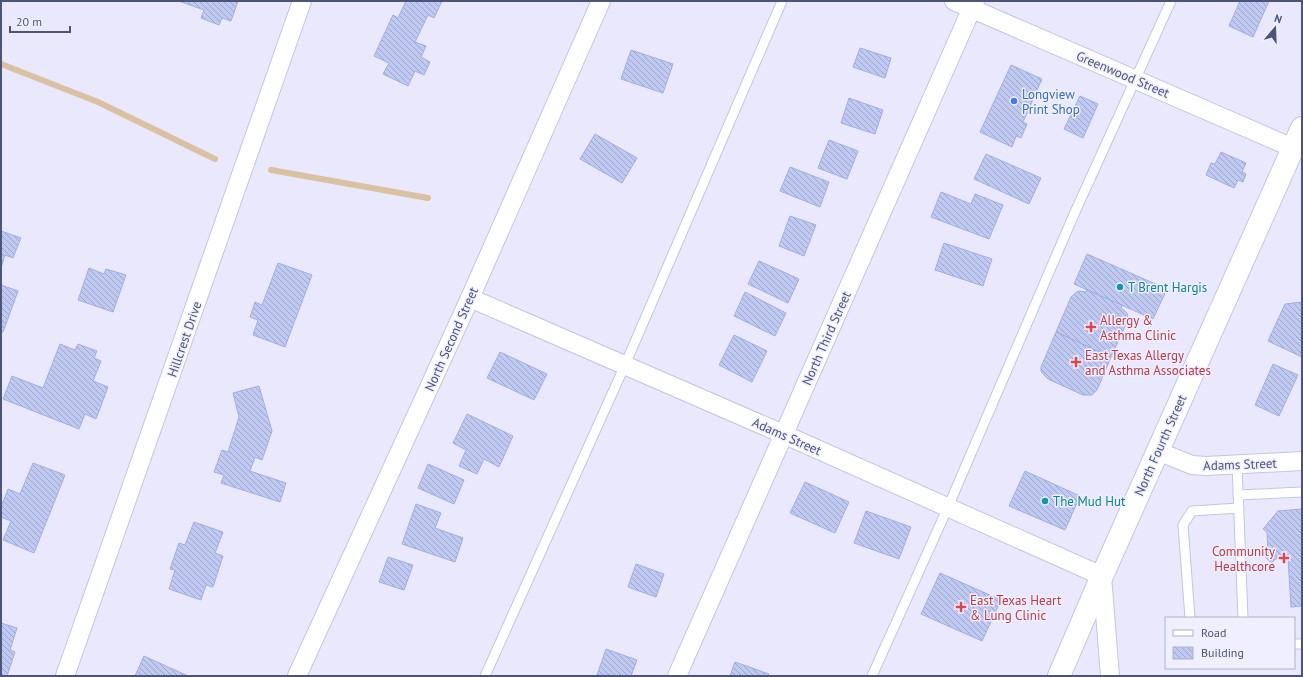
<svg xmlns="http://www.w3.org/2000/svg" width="1303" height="677" viewBox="0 0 1303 677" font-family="'PT Sans',sans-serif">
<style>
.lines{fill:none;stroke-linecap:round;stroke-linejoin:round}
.stream{stroke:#d9c1a2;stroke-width:6}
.building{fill:url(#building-back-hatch);stroke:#a0aee5}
.service-casing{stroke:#c3c6e2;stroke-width:11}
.minor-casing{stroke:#c3c6e2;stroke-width:20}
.secondary-casing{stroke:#c3c7e9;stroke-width:24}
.service{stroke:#fff;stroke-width:9}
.minor{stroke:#fff;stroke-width:18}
.secondary{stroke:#fff;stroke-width:22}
.shop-dot{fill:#3f7fe0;stroke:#efefff;stroke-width:1.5}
.culture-dot{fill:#0f9aa8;stroke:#efefff;stroke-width:1.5}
.health-dot{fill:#e0444e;stroke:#efefff;stroke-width:1.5}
.labels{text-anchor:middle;stroke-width:3;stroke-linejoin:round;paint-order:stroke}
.street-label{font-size:13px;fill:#4b5578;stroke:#efefff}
.shop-label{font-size:13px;fill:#366cbe;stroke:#efefff;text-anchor:start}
.culture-label{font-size:13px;fill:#0d838f;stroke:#efefff;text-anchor:start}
.health-label{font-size:13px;fill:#be3a42;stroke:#efefff;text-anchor:start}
</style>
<defs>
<pattern id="building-back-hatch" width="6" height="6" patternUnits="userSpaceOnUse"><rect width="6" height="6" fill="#bfc9f2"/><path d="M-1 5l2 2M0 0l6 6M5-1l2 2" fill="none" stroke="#9da6c9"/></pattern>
</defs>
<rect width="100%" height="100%" fill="#e9e8fd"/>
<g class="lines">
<!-- stream -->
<g class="stream">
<path d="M1,64L98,102L215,159"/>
<path d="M271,170L428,198"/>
</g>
</g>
<!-- building -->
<g class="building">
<path d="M179,1H238L231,21L222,18L219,25L201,18L204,10Z"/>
<path d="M406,1H442L434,18L428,15L415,42L426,46L421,57L430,62L424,75L415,71L408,86L383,74L389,63L374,56L393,15L398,18Z"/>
<path d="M1240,1H1269L1253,37L1229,26Z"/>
<path d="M860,48L891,58L885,78L853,67Z"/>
<path d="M631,50L673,64L663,93L621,79Z"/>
<path d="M1011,65L1042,79L1023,122L1027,124L1021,138L1016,136L1012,147L980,132Z"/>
<path d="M1080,96L1098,104L1083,138L1064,129Z"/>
<path d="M849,98L883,110L875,134L841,123Z"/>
<path d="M595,134L637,158L622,183L580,159Z"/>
<path d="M829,140L858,151L847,179L818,168Z"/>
<path d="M1221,152L1246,163L1242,172L1246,174L1243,182L1238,180L1234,188L1206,175L1211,163L1215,164Z"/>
<path d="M986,154L1041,178L1029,204L974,179Z"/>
<path d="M790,167L829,182L820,207L780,191Z"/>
<path d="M941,192L971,204L975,194L1003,205L989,239L931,217Z"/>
<path d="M790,216L816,225L804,256L779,246Z"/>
<path d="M1,231L21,238L13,258L5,255L1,268Z"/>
<path d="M944,243L992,259L983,286L935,270Z"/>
<path d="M1087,254L1167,289L1153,319L1074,284Z"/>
<path d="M759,261L799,279L788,303L748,284Z"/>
<path d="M278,263L312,275L285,347L253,335L258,320L250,317L255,302L262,305Z"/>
<path d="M89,268L104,274L106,269L126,275L113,312L78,300Z"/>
<path d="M1,285L18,291L3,332H1Z"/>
<path d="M1087,290L1122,305L1121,308L1127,313L1128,317L1127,322L1111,357L1056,332L1071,297L1078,291L1086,292Z"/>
<path d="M745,292L786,313L775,336L734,316Z"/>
<path d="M1302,302V357L1268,341L1285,304Z"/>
<path d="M1056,332L1111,357L1097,390L1092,395H1083L1048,379L1043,374L1041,371V367Z"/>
<path d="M734,335L767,351L752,382L719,365Z"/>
<path d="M60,344L75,350L78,344L97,351L94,358L101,361L93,381L108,387L96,419L85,414L79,429L3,399L12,376L43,388Z"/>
<path d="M500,352L547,374L534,400L487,378Z"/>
<path d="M1273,364L1298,375L1279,416L1255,405Z"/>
<path d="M259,386L272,431L262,460L255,457L250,471L286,483L280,502L221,483L224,475L214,472L222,450L228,452L239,417L233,393Z"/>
<path d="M467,414L513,436L499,467L484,459L477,474L459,466L466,450L453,443Z"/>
<path d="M33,463L65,475L34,553L3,540L11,521L1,517V507L8,489L20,494Z"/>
<path d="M428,464L464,480L454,504L418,488Z"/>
<path d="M1025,471L1080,496L1065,530L1009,506Z"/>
<path d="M805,482L849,502L835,533L790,513Z"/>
<path d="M416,504L441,513L435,528L463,538L455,562L402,544Z"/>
<path d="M1302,509V606L1291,607L1288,558L1275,559L1272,563L1265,557L1268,553L1267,532L1263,529L1278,511Z"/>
<path d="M866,511L911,527L899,559L854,543Z"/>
<path d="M194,522L223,532L215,553L223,556L213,587L206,585L201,600L169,589L175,570L170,569L179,543L185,545Z"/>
<path d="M388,557L413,565L404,590L379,582Z"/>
<path d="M636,564L664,574L656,597L628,587Z"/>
<path d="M940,573L1001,600L982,641L921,614Z"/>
<path d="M1,623L17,628L10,650L15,652L7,676H1Z"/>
<path d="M606,649L637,660L631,676L597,675Z"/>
<path d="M144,656L188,676H135Z"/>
<path d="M735,662L769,674L768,676H730Z"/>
</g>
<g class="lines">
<!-- service casing -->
<g class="service-casing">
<g id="service">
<path d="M1237,464L1243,618"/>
<path d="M1238,495L1302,492"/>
<path d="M1190,618L1183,525L1192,511L1239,508"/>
<path d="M1294,644H1302"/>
<path d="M485,676L625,365L782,1"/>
<path d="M872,676L948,507L1075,212L1171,1"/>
</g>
</g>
<!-- minor casing -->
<g class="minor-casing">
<g id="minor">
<path d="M954,1L1293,148"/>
<path d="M470,298L783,434L1102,576L1110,676"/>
<path d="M1157,451L1192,465L1206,466L1302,461"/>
<path d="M65,676L302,1"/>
<path d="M297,676L470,298L601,1"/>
<path d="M677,676L975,1"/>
</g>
</g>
<!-- secondary casing -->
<g class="secondary-casing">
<path id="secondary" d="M1059,676L1102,576L1302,128"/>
</g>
<!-- service -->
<use href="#service" class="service"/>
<!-- minor -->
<use href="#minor" class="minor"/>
<!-- secondary -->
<use href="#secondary" class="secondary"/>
</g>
<!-- markers -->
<circle class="shop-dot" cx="1014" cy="101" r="4"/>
<g class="culture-dot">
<circle cx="1120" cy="287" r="4"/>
<circle cx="1045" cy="501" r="4"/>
</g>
<g class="health-dot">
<path d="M1089 321h4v4h4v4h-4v4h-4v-4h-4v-4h4z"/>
<path d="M1074 356h4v4h4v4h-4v4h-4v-4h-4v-4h4z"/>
<path d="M1282 552h4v4h4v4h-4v4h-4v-4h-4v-4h4z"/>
<path d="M959 601h4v4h4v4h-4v4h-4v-4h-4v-4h4z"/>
</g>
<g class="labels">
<!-- street labels -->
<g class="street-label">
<text transform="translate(1123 74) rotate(23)" y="5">Greenwood Street</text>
<text transform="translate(826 338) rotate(-66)" y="5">North Third Street</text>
<text transform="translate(184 339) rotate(-71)" y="5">Hillcrest Drive</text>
<text transform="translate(451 339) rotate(-66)" y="5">North Second Street</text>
<text transform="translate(787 436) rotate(24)" y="5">Adams Street</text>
<text transform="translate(1160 445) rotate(-66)" y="5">North Fourth Street</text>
<text transform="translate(1240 464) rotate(-2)" y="5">Adams Street</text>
</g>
<!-- shop labels -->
<g class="shop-label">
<text x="1022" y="99">Longview<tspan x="1022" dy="15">Print Shop</tspan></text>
</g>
<!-- culture labels -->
<g class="culture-label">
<text x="1128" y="292">T Brent Hargis</text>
<text x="1053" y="506">The Mud Hut</text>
</g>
<!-- health labels -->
<g class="health-label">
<text x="1100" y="325">Allergy &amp;<tspan x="1100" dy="15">Asthma Clinic</tspan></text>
<text x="1085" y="360">East Texas Allergy<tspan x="1085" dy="15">and Asthma Associates</tspan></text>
<text x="1275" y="556" text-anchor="end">Community<tspan x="1275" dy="15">Healthcore</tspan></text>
<text x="970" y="605">East Texas Heart<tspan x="970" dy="15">&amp; Lung Clinic</tspan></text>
</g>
</g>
<!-- border -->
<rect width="1303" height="677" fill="none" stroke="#4b5578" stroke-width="4"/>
<!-- legend -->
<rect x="1165" y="617" width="130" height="52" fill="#efefff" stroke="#adb1c9"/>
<rect x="1173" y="630" width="20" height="6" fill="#ffffff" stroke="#adb1c9"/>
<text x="1201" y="637" font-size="12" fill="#4b5578">Road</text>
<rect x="1173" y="647" width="20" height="12" fill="url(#building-back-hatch)" stroke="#adb1c9"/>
<text x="1201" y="657" font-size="12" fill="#4b5578">Building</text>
<!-- north arrow -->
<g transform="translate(1275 28) rotate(19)" stroke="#efefff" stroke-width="3" paint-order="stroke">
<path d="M0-3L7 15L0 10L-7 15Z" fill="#4b5578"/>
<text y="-6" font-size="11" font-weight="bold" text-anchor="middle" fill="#4b5578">N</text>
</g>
<!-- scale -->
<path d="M10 26v6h60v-6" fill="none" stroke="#4b5578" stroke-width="2"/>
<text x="16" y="26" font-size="12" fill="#4b5578" stroke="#efefff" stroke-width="3" paint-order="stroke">20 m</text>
</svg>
